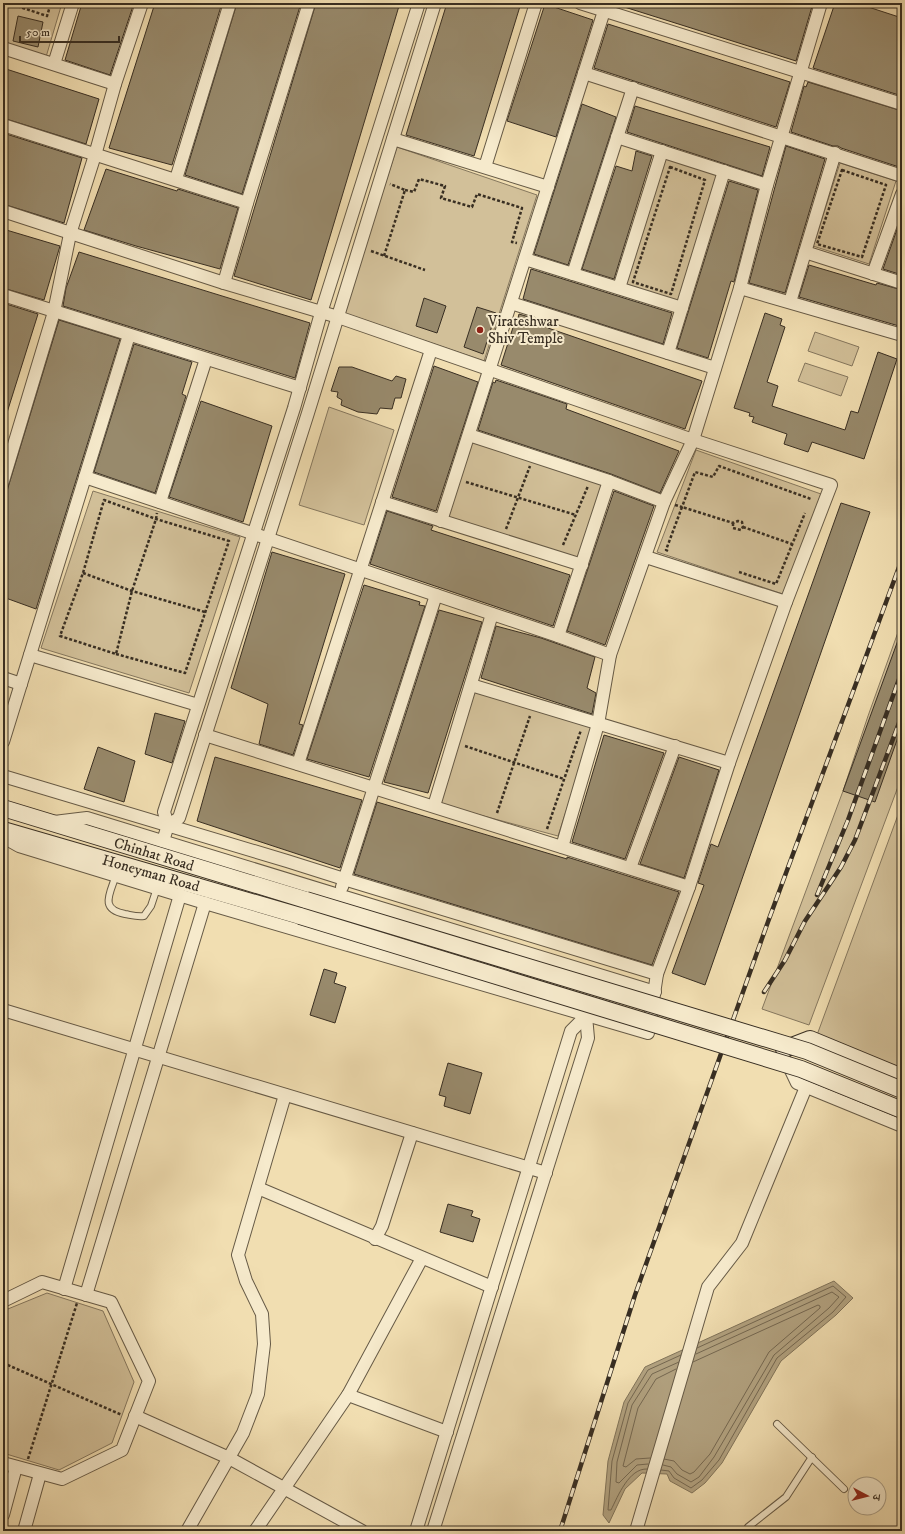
<svg xmlns="http://www.w3.org/2000/svg" width="905" height="1534" viewBox="0 0 905 1534" font-family="'IM FELL DW Pica','Noto Serif Devanagari',serif">
<style>
.green{fill:#d2c099;stroke:#85775e}
.water{fill:#b2a280;stroke:#81745a}
.lines{fill:none;stroke-linecap:round;stroke-linejoin:round}
.shore{stroke:#756851;stroke-width:1}
.building{fill:#988a6c;stroke:#382e22}
.lane-casing{stroke:#665a46;stroke-width:8}
.street-casing{stroke:#665a46;stroke-width:14}
.secondary-casing{stroke:#382e22;stroke-width:18}
.path{stroke:#382e22;stroke-width:2.5;stroke-dasharray:3 2;stroke-linecap:butt}
.lane{stroke:#f6eacc;stroke-width:6}
.street{stroke:#f6eacc;stroke-width:12}
.secondary{stroke:#f6eacc;stroke-width:16}
.rail-casing{stroke:#382e22;stroke-width:4.5}
.rail{stroke:#f6eacc;stroke-width:3;stroke-dasharray:9;stroke-linecap:butt}
.secondary-bridge-casing{stroke:#382e22;stroke-width:18;stroke-linecap:butt}
.secondary-bridge{stroke:#f6eacc;stroke-width:16}
.poi-dot{fill:#8f2418;stroke:#f6eacc;stroke-width:1.5}
.labels{text-anchor:middle;stroke-width:4;stroke-linejoin:round;paint-order:stroke}
.poi-label{font-size:15px;fill:#382e22;stroke:#f6eacc;text-anchor:start}
.street-label{font-size:15px;fill:#382e22;stroke:#f6eacc}
</style>
<rect width="100%" height="100%" fill="#f1deb1"/>
<filter id="stains"><feTurbulence type="fractalNoise" baseFrequency=".005" numOctaves="4"/><feColorMatrix values="0 0 0 0 .2 0 0 0 0 .09 0 0 0 0 .02 0 0 0 .5 -.17"/></filter>
<radialGradient id="worn" r=".72"><stop offset=".6" stop-color="#630" stop-opacity="0"/><stop offset="1" stop-color="#630" stop-opacity=".3"/></radialGradient>
<!-- green -->
<g class="green">
<path d="M3,3H62L46,57L3,44Z"/>
<path d="M397,147L537,195L484,361L344,313Z"/>
<path d="M664,156L720,173L678,304L622,287Z"/>
<path d="M840,163L896,181L869,264L813,246Z"/>
<path d="M815,332L859,347L852,366L808,351Z"/>
<path d="M805,363L848,377L841,396L798,381Z"/>
<path d="M329,407L394,430L364,525L299,505Z"/>
<path d="M471,441L603,485L578,560L445,518Z"/>
<path d="M696,450L821,494L783,594L657,552Z"/>
<path d="M93,491L240,537L189,693L41,648Z"/>
<path d="M902,621V776L809,1025L762,1009L843,791L868,716Z"/>
<path d="M475,689L593,728L558,836L439,804Z"/>
<path d="M902,804V1070L817,1035Z"/>
<path d="M47,1293L103,1311L134,1382L112,1443L59,1470L3,1453V1311Z"/>
</g>
<!-- water -->
<path class="water" d="M834,1281L853,1298L836,1315L781,1361L722,1463L705,1483L692,1493L670,1481L667,1474L642,1473L625,1489L609,1523L603,1515L608,1461L624,1402L645,1367Z"/>
<g class="lines">
<!-- shore -->
<g class="shore">
<path d="M650,1458L636,1459L626,1467L623,1466L638,1408L656,1379L676,1369"/>
<path d="M664,1459L674,1461L682,1470L690,1474L694,1472L710,1454L769,1352L820,1308V1306L818,1305L693,1362"/>
<path d="M648,1464L637,1465L619,1483L616,1482L617,1462L632,1405L652,1374L679,1362"/>
<path d="M663,1465L671,1467L677,1474L691,1482L699,1477L714,1457L774,1355L829,1308L839,1297L832,1292L696,1354"/>
<path d="M647,1469C629,1468 618,1496 611,1510H608L612,1461L628,1403L648,1370L681,1355"/>
<path d="M661,1470L669,1471L674,1478L691,1488L702,1480L719,1460L777,1358L833,1312L846,1297L833,1286L697,1348"/>
</g>
</g>
<!-- building -->
<g class="building">
<path d="M82,3H134L110,75L65,60Z"/>
<path d="M155,3H222L172,165L109,148Z"/>
<path d="M237,3H301L242,194L185,175Z"/>
<path d="M316,3H390L399,6L311,300L234,276Z"/>
<path d="M447,3H521L474,156L406,135Z"/>
<path d="M618,3H813L796,61L618,5Z"/>
<path d="M835,3H856L902,18V96L813,68Z"/>
<path d="M545,4L593,20L556,137L507,121Z"/>
<path d="M18,16L43,22L38,47L13,41Z"/>
<path d="M608,24L790,82L776,127L594,68Z"/>
<path d="M3,68L99,99L86,144L3,118Z"/>
<path d="M808,82L902,111V168L841,148L838,146H833L791,132L804,86L806,87Z"/>
<path d="M582,104L616,117L568,265L534,254Z"/>
<path d="M635,106L770,147L762,176L627,132Z"/>
<path d="M3,133L82,158L64,223L3,204Z"/>
<path d="M786,146L825,159L785,293L749,283Z"/>
<path d="M636,151L652,156L614,279L582,269L616,166L632,171Z"/>
<path d="M106,169L177,191L178,189L238,208L220,269L136,246L84,230Z"/>
<path d="M729,181L758,190L734,282L731,281L708,358L677,348Z"/>
<path d="M901,218L902,219V275L883,269Z"/>
<path d="M3,229L60,246L44,300L3,288Z"/>
<path d="M79,252L310,323L295,378L63,306L66,288Z"/>
<path d="M809,265L876,285L877,283L902,290V318L899,326L799,297Z"/>
<path d="M531,269L672,313L663,344L523,299Z"/>
<path d="M424,298L446,306L437,333L416,326Z"/>
<path d="M3,303L38,314L5,419L3,418Z"/>
<path d="M477,307L496,313L483,354L464,347Z"/>
<path d="M765,313L782,319L780,325L785,327L767,382L778,386L772,406L845,430L851,411L858,413L878,352L897,359L864,459L812,442L808,452L784,444L787,434L752,422L754,417L749,416L750,413L734,408Z"/>
<path d="M519,314L549,323L548,328L702,381L685,429L501,365L516,318H518Z"/>
<path d="M59,320L120,339L36,609L3,597V504Z"/>
<path d="M134,344L192,362L182,394L186,396L155,493L94,472Z"/>
<path d="M434,366L478,382L436,511L392,497Z"/>
<path d="M339,367H352L392,381L396,376L406,379L401,398H395L392,409L380,408L377,414L358,412L341,405L342,400L337,397L338,392L331,391Z"/>
<path d="M496,380L567,404L566,409L679,451L660,493L611,474L478,430L493,382L495,383Z"/>
<path d="M201,401L272,426L243,522L169,497Z"/>
<path d="M614,491L654,506L605,645L567,631Z"/>
<path d="M841,503L870,512L705,985L672,973L704,885L698,883L711,844L718,847Z"/>
<path d="M387,511L433,526L431,530L570,575L553,626L370,564Z"/>
<path d="M272,552L345,574L299,724L303,725L293,755L259,744L268,704L231,688Z"/>
<path d="M364,585L420,602L419,605L425,606L369,777L307,759Z"/>
<path d="M439,610L482,622L428,793L384,782Z"/>
<path d="M496,626L541,638L595,657L587,688L596,693L592,714L481,678Z"/>
<path d="M901,632H902V726L875,802L843,791Z"/>
<path d="M155,713L185,721L172,763L145,754Z"/>
<path d="M604,735L664,753L625,859L572,842Z"/>
<path d="M98,747L135,761L124,802L84,789Z"/>
<path d="M215,757L362,800L340,868L197,821Z"/>
<path d="M679,757L719,770L684,878L640,864Z"/>
<path d="M377,802L567,859V857L679,892L652,965L354,874Z"/>
<path d="M324,969L337,973L334,983L346,987L335,1023L310,1015Z"/>
<path d="M448,1063L482,1073L470,1114L444,1106L446,1097L439,1095Z"/>
<path d="M448,1204L473,1211L471,1216L480,1219L473,1242L440,1232Z"/>
</g>
<g class="lines">
<!-- lane casing -->
<g class="lane-casing">
<g id="lane">
<path d="M116,875C110,894 99,909 125,914C131,915 137,917 144,916L151,906L157,888"/>
<path d="M777,1424L844,1489"/>
<path d="M746,1531L748,1527L786,1497L812,1457"/>
</g>
</g>
<!-- street casing -->
<g class="street-casing">
<g id="street">
<path d="M580,3L902,104"/>
<path d="M3,48L115,84"/>
<path d="M54,64L73,3"/>
<path d="M584,73L902,176"/>
<path d="M3,125L247,203"/>
<path d="M617,137L767,185"/>
<path d="M393,139L548,187"/>
<path d="M485,167L536,3"/>
<path d="M176,179L230,3"/>
<path d="M3,211L224,283L338,317L693,440L831,485L786,602L729,763L689,887L657,974L648,1033L205,903L19,846L3,837"/>
<path d="M805,252L902,283"/>
<path d="M525,259L682,308"/>
<path d="M573,274L633,88"/>
<path d="M873,274L902,194"/>
<path d="M224,283L247,203L309,3"/>
<path d="M619,288L662,151"/>
<path d="M740,288L902,335"/>
<path d="M3,295L300,388"/>
<path d="M790,302L835,153"/>
<path d="M511,303L715,368"/>
<path d="M668,353L724,171"/>
<path d="M469,435L609,481L664,502"/>
<path d="M85,477L558,636L610,655"/>
<path d="M3,481L54,312L70,234L95,155L115,84L142,3"/>
<path d="M160,502L206,359"/>
<path d="M382,502L582,565"/>
<path d="M441,521L604,11"/>
<path d="M646,557L786,602"/>
<path d="M558,636L609,481"/>
<path d="M30,655L198,705"/>
<path d="M3,678L21,684"/>
<path d="M471,685L729,763"/>
<path d="M205,735L689,887"/>
<path d="M3,742L129,335"/>
<path d="M298,764L431,350"/>
<path d="M3,776L287,861L344,879L657,974"/>
<path d="M434,806L492,614"/>
<path d="M54,822L87,818L655,992"/>
<path d="M168,825L179,818L308,413L435,3"/>
<path d="M163,841L168,825L164,812L294,408L321,313L419,3"/>
<path d="M562,847L598,724L610,655L664,502L693,440L740,288L767,185L821,3"/>
<path d="M630,868L675,746"/>
<path d="M342,887L436,595"/>
<path d="M3,1010L546,1173"/>
<path d="M787,1062L797,1083L902,1126"/>
<path d="M258,1188L492,1287"/>
<path d="M375,1239L382,1226L412,1133"/>
<path d="M64,1289L180,895"/>
<path d="M86,1295L205,903"/>
<path d="M3,1301L42,1282L111,1302L149,1381L122,1450L62,1479L3,1463"/>
<path d="M348,1395L422,1258"/>
<path d="M135,1416L229,1458L362,1531"/>
<path d="M3,1515L16,1467"/>
<path d="M24,1531L40,1474"/>
<path d="M187,1531L243,1433L258,1394L264,1344L262,1314L246,1281L238,1255L285,1095"/>
<path d="M255,1531L348,1395L447,1432"/>
<path d="M416,1531L571,1031L586,1016"/>
<path d="M433,1531L588,1038L586,1016"/>
<path d="M636,1531L708,1287L742,1243L806,1087"/>
</g>
</g>
<!-- secondary casing -->
<g class="secondary-casing">
<g id="secondary">
<path d="M3,808L306,900"/>
<path d="M3,830L300,916"/>
<path d="M784,1049L810,1039L902,1077"/>
</g>
</g>
<!-- path -->
<g class="path">
<path d="M8,3L47,16L51,3"/>
<path d="M3,6L4,3"/>
<path d="M670,167L705,180L671,294L633,282Z"/>
<path d="M842,170L886,185L862,257L817,244Z"/>
<path d="M405,190L414,192L419,179L445,186L441,198L472,207L477,194L522,208L512,242L517,243"/>
<path d="M371,251L425,270"/>
<path d="M384,256L405,190L390,184"/>
<path d="M466,482L576,515"/>
<path d="M675,505L682,507L695,472L713,477L719,466L811,499"/>
<path d="M743,527L792,544"/>
<path d="M506,529L530,466"/>
<path d="M563,545L588,486"/>
<path d="M668,551L666,550L682,507L733,523L738,521L742,522L743,527L741,530L733,528V523"/>
<path d="M739,572L776,584L805,513"/>
<path d="M83,573L132,591L205,612"/>
<path d="M116,654L185,673L229,541L156,519L104,500L83,573L60,636L116,654L132,591L156,519L157,513"/>
<path d="M465,746L564,779"/>
<path d="M497,813L530,716"/>
<path d="M547,829L581,730"/>
<path d="M3,1363L122,1415"/>
<path d="M28,1459L77,1303"/>
</g>
<!-- lane -->
<use href="#lane" class="lane"/>
<!-- street -->
<use href="#street" class="street"/>
<!-- secondary -->
<use href="#secondary" class="secondary"/>
<!-- rail casing -->
<g class="rail-casing">
<g id="rail">
<path d="M817,895L848,820L902,671"/>
<path d="M764,992L785,960L805,921L841,867L855,840L902,715"/>
<path d="M560,1531L635,1295L769,919L902,559"/>
</g>
</g>
<!-- rail -->
<use href="#rail" class="rail"/>
<!-- secondary-bridge casing -->
<g class="secondary-bridge-casing">
<g id="secondary-bridge">
<path d="M306,900L807,1051L902,1090"/>
<path d="M300,916L801,1069L902,1110"/>
</g>
</g>
<!-- secondary-bridge -->
<use href="#secondary-bridge" class="secondary-bridge"/>
</g>
<!-- markers -->
<circle class="poi-dot" cx="480" cy="330" r="4"/>
<g class="labels">
<!-- poi labels -->
<g class="poi-label">
<text x="488" y="326">Virateshwar<tspan x="488" dy="17">Shiv Temple</tspan></text>
</g>
<!-- street labels -->
<g class="street-label">
<text transform="translate(154 854) rotate(17)" y="5">Chinhat Road</text>
<text transform="translate(151 873) rotate(16)" y="5">Honeyman Road</text>
</g>
</g>
<!-- margin -->
<rect width="905" height="1534" fill="none" stroke="#f1deb1" stroke-width="16"/>
<rect x="4" y="4" width="897" height="1526" fill="none" stroke="#382e22" stroke-width="2"/>
<rect x="8" y="8" width="889" height="1518" fill="none" stroke="#382e22"/>
<!-- north arrow -->
<g transform="translate(867 1496) rotate(97)"><circle r="19" fill="#f6eacc" stroke="#aa9f88"/>
<path d="M0-3L7 15L0 10L-7 15Z" fill="#8f2418"/>
<text y="-6" font-size="11" font-weight="bold" text-anchor="middle" fill="#382e22">उ</text>
</g>
<!-- scale -->
<path d="M20 36v6h99v-6" fill="none" stroke="#382e22" stroke-width="2"/>
<text x="26" y="36" font-size="12" fill="#382e22" stroke="#f6eacc" stroke-width="3" paint-order="stroke">50 m</text>
<rect width="100%" height="100%" filter="url(#stains)"/>
<rect width="100%" height="100%" fill="url(#worn)"/>
</svg>
